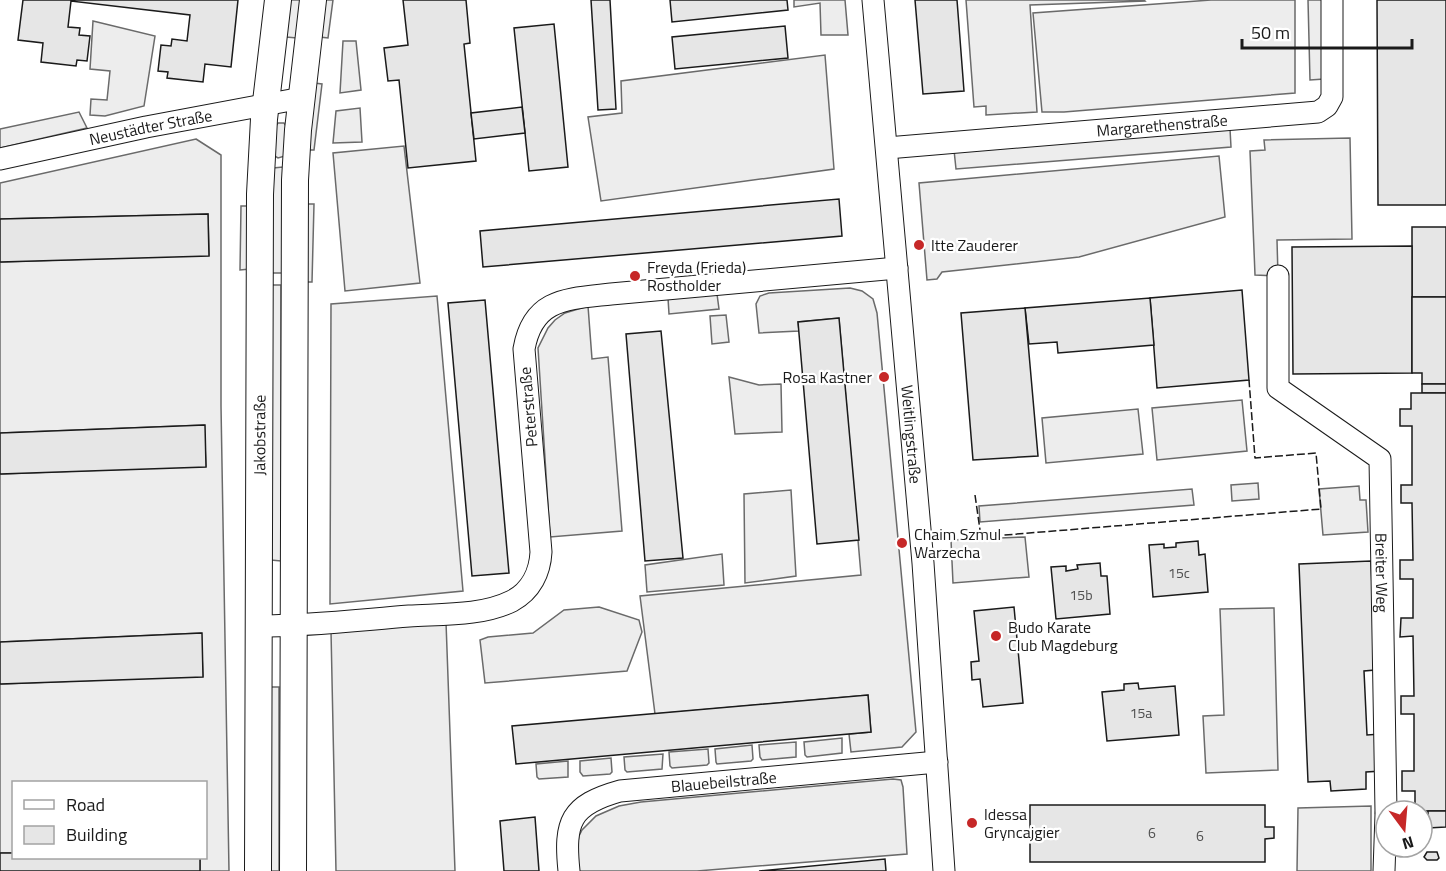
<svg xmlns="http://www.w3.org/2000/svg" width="1446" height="871" viewBox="0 0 1446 871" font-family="'Titillium Web',sans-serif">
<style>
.built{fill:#ededed;stroke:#6a6a6a;stroke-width:1.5}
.building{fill:#e6e6e6;stroke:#1a1a1a;stroke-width:1.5}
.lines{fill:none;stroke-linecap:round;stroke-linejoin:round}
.minor-casing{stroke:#1a1a1a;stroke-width:23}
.tertiary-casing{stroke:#1a1a1a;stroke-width:28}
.minor{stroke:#fff;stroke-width:21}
.tertiary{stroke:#fff;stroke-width:26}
.fence{stroke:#1a1a1a;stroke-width:1.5;stroke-dasharray:8 3;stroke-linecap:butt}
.poi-dot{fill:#c62828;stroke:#fff;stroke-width:2}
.labels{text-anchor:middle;stroke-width:4.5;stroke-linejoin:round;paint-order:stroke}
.number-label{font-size:14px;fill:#4d4d4d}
.street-label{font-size:16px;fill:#1a1a1a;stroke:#fff}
.poi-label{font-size:16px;fill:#1a1a1a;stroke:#fff;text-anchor:start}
</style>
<rect width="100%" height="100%" fill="#fff"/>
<!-- built -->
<g class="built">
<path d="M290,0H301L297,38L286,37Z"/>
<path d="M324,0H333L328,38L320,37Z"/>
<path d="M794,0H845L848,35H821L820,3L794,7Z"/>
<path d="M966,0H1144L1145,1L1030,5L1037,112L986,115V106L974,107Z"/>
<path d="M1211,0H1295V93L1064,112H1042L1033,13Z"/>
<path d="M1308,0H1322L1324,79L1310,80Z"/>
<path d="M93,21L155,36L144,106L105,116L90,115L91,99L107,100L110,71L90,69Z"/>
<path d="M343,41H356L361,90L340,93Z"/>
<path d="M825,55L834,169L601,201L588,117L622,113L621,81Z"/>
<path d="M314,83L322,84L314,150H307Z"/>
<path d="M360,108L362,142L333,143L336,111Z"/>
<path d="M79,112L87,128L0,148V129Z"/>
<path d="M278,123H284L286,126L285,156L278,158L273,155L275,127Z"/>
<path d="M1230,129L1231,147L956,169L954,150Z"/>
<path d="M1350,138L1352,239L1277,240L1278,276L1255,275L1250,151L1265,150L1264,140Z"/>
<path d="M196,139L221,155V406L229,871H200V858H206V782H14L13,853H0V684L203,676L201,633L0,642V474L206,466L204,425L0,433V262L209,255L208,214L0,219V183Z"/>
<path d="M404,146L420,283L345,291L333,153Z"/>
<path d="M1219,156L1225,217L1079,257L942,272L937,279L927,280L919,183Z"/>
<path d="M283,167V273H270L273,168Z"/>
<path d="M305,204H314L312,282H304Z"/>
<path d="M241,206H251L250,269L240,270Z"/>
<path d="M272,285H281V561L271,560Z"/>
<path d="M850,288L862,291L873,299L877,313L916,732L902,747L851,752L849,734L871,732L868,695L655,714L640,596L861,575L839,318L798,322L799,331L759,333L756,304L760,296L769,293Z"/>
<path d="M717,294L719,309L669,314L668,298Z"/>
<path d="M437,296L463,591L330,604L331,304Z"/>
<path d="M588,306L592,359L608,357L622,531L550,537L538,348L548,328L555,320L565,313Z"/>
<path d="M726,315L729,342L712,344L710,316Z"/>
<path d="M729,377L759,385L781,384L782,432L735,434Z"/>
<path d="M1242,400L1247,451L1157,460L1152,408Z"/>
<path d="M1138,409L1143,454L1046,463L1042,418Z"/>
<path d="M1258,483L1259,499L1232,501L1231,485Z"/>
<path d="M1359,486L1360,500H1366L1368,532L1323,535L1319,489Z"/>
<path d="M1192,489L1194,505L980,522L979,506Z"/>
<path d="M791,490L796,576L745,583L744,494Z"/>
<path d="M1025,537L1029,577L953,583L951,540Z"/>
<path d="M722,554L724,585L647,592L645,565Z"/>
<path d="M599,607L639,620L642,632L627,671L485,683L480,640L488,637L533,633L564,610Z"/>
<path d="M1274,608L1278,770L1206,773L1203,716L1224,715L1220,609Z"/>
<path d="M446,622L455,871H336L331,631Z"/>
<rect x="270" y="687" width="9" height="184"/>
<path d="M842,738V753L807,757L805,755L804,742Z"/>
<path d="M796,742V757L762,760L760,757L759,745Z"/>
<path d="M752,745L753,759L751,761L717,764L716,762L715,749Z"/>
<path d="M708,749L709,763L707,765L672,768L670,766L669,752Z"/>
<path d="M663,754L662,769L627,772L625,770L624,757Z"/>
<path d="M611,758L612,772L610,774L583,776L580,772V761Z"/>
<path d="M568,761V777L539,779L537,777L536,764Z"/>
<path d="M893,779L901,780L903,787L907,854L697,871H577L576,852L579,836L582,830L596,816L619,806L641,802Z"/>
<path d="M1371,806V871H1297L1298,808Z"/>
</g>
<!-- building -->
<g class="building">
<path d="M23,0H238L231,67L205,64L203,82L167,78L168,72L158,71L161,45L171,46L172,39L187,41L190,15L71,1L68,27L80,28L79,35L90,36L87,61L77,60L76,66L41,62L43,43L18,40Z"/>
<path d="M403,0H466L470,43L464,44L476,161L408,168L399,80L388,81L384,48L408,45Z"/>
<path d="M591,0H610L616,109L598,110Z"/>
<path d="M670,0H787L788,10L672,22Z"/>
<path d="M915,0H957L964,91L923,94Z"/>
<path d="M1377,0H1446V205H1378Z"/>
<path d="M554,24L568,167L529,171L514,28Z"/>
<path d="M785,26L788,58L675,69L672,37Z"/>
<path d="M522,107L525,133L474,139L471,113Z"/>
<path d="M839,199L842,236L483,267L480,231Z"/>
<path d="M208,214L209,256L0,262V219Z"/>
<rect x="1412" y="227" width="34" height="70"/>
<path d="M1412,246V373L1293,374L1292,247Z"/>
<path d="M1242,290L1249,380L1157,388L1150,298Z"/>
<path d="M1412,297H1446V384H1422V373H1412Z"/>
<path d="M1150,298L1154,345L1058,353L1057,342L1029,344L1025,308Z"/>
<path d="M485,300L509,573L472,576L448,303Z"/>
<path d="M1025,308L1038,456L973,460L961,313Z"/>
<path d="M839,318L859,540L817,544L798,322Z"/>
<path d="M661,331L683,558L645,561L626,334Z"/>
<rect x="1422" y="384" width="24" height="9"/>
<path d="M1411,393H1446V811H1415V791H1402V771H1414V714H1401V696H1414L1413,636L1400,637L1401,618H1413V579H1400V560H1413L1412,503H1401V485H1412V426H1400V409H1411Z"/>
<path d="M205,425L206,467L0,474V433Z"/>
<path d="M1198,541L1199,555L1205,554L1208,592L1153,597L1149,545L1164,544V548L1176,547V543Z"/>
<path d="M1371,561L1375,670L1364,671L1367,735L1381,734L1382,771L1366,772V789L1331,791L1330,781L1308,782L1299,564Z"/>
<path d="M1100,563L1101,576H1107L1110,614L1056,619L1051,567L1066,566V571L1078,569L1077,565Z"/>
<path d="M1014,607L1023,703L983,707L980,679L972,680L971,662L979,661L974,611Z"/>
<path d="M202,633L203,677L0,684V642Z"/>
<path d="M1138,683L1139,689L1175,686L1179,735L1107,741L1102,692L1124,690V684Z"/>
<path d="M868,695L871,732L516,764L512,726Z"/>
<path d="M1030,805H1265V827H1274V838L1265,839V862H1030Z"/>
<path d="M1428,811H1446V827L1428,828Z"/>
<path d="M535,817L539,871H504L500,821Z"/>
<path d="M1427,852H1437L1439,858L1437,860H1427L1424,857Z"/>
<path d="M0,853H14V858H200V871H0Z"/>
<path d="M885,859L886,871H759Z"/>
</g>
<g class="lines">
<!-- minor casing -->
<g class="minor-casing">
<g id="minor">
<path id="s1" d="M873,0L923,563L944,871"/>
<path id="s2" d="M887,148L1318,112L1327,106L1332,97V0"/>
<path id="s3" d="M0,159L146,127L302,98"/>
<path id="s4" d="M1278,276V388L1380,459L1386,811"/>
<path d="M258,626C309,626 359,620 409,616C442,614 482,616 512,601C531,591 540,572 541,552L524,349C533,298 567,299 611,294L897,268"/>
<path id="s5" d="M569,871C564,822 570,805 620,791L937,762"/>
<path d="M1384,871L1386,814"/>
</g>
</g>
<!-- tertiary casing -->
<g class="tertiary-casing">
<g id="tertiary">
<path id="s6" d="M258,871L260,194L264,119L278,0"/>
<path d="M293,871L295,180L298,130L313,0"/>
</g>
</g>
<!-- minor -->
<use href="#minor" class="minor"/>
<!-- tertiary -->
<use href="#tertiary" class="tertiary"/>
<!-- fence -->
<path class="fence" d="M975,495L981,537L1321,509L1316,453L1255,458L1249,380"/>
</g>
<!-- markers -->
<g class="poi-dot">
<circle cx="919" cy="245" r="6"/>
<circle cx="635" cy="276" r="6"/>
<circle cx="884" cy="377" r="6"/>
<circle cx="902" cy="543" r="6"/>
<circle cx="996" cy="636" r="6"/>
<circle cx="972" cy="823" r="6"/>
</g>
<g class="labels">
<!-- number labels -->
<g class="number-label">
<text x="1179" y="578">15c</text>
<text x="1081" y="600">15b</text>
<text x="1141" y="718">15a</text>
<text x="1152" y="838">6</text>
<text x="1200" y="841">6</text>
</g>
<!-- street labels -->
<g class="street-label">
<text dy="6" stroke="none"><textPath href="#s2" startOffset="276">Margarethenstraße</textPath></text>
<text dy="6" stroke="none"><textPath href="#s3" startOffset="154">Neustädter Straße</textPath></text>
<text transform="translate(528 407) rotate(-95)" y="6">Peterstraße</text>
<text dy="6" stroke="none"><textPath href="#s6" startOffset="436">Jakobstraße</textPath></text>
<text dy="6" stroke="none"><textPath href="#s1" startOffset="436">Weitlingstraße</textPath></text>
<text dy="6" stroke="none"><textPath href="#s4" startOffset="350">Breiter Weg</textPath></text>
<text dy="6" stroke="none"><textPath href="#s5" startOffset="213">Blauebeilstraße</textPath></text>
</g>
<!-- poi labels -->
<g class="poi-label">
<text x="931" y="251">ltte Zauderer</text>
<text x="647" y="273">Freyda (Frieda)<tspan x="647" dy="18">Rostholder</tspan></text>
<text x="872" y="383" text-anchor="end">Rosa Kastner</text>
<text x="914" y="540">Chaim Szmul<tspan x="914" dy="18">Warzecha</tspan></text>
<text x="1008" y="633">Budo Karate<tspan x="1008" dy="18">Club Magdeburg</tspan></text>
<text x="984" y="820">ldessa<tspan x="984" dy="18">Gryncajgier</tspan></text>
</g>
</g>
<!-- legend -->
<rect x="12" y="781" width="195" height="78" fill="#ffffff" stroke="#a3a3a3" stroke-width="1.5"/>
<rect x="24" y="800" width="30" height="9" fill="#ffffff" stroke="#a3a3a3" stroke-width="1.5"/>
<text x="66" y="811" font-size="18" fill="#1a1a1a">Road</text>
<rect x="24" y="826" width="30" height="18" fill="#e6e6e6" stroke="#a3a3a3" stroke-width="1.5"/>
<text x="66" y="841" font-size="18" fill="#1a1a1a">Building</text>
<!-- north arrow -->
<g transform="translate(1404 829) rotate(164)"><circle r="28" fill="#ffffff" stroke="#a3a3a3" stroke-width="1.5"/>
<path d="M0-4.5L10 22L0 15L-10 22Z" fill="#c62828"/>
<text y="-9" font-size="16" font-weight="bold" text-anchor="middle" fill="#1a1a1a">N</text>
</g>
<!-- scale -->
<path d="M1242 39v9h170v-9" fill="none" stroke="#1a1a1a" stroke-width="3"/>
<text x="1251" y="39" font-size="18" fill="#1a1a1a" stroke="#ffffff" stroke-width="4.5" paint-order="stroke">50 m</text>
</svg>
